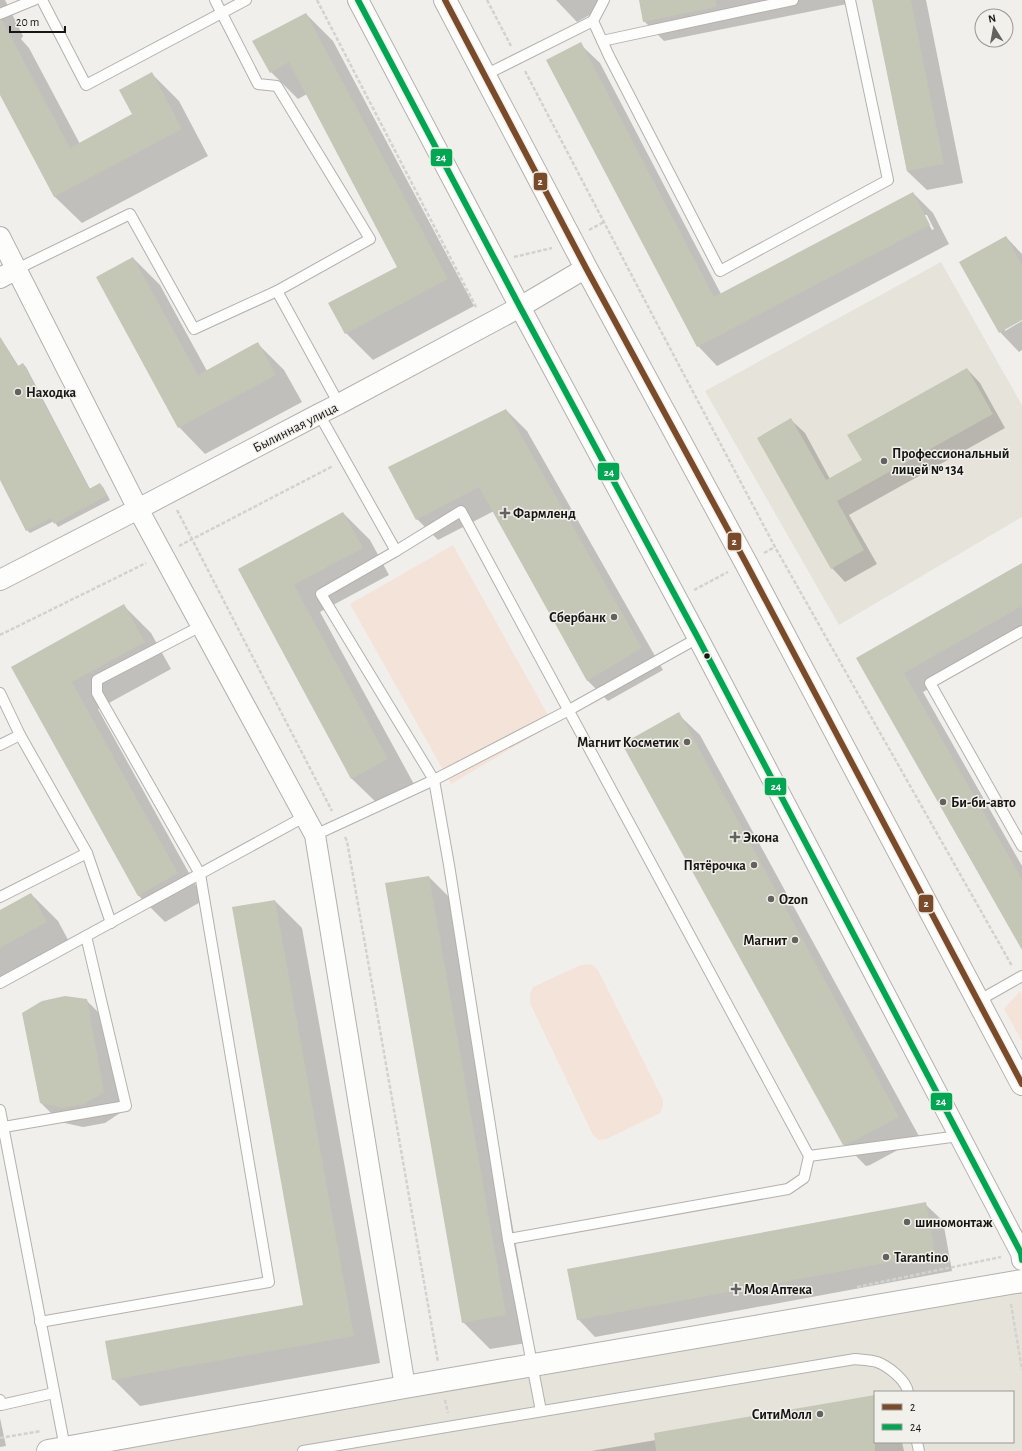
<svg xmlns="http://www.w3.org/2000/svg" width="1022" height="1451" viewBox="0 0 1022 1451" font-family="'Alegreya Sans',sans-serif">
<style>
.built{fill:#e6e3db;fill-rule:evenodd}
.green{fill:#f4e3d9}
.shadow{fill:#0003;fill-rule:evenodd}
.building{fill:#c4c6b6}
.lines{fill:none;stroke-linecap:round;stroke-linejoin:round}
.lane-casing{stroke:#b2b1ae;stroke-width:12}
.street-casing{stroke:#b2b1ae;stroke-width:22}
.secondary-casing{stroke:#b2b1ae;stroke-width:24}
.path{stroke:#d2d2d1;stroke-width:2.5;stroke-dasharray:4 2;stroke-linecap:butt}
.lane{stroke:#fdfdfc;stroke-width:10}
.street{stroke:#fdfdfc;stroke-width:20}
.secondary{stroke:#fdfdfc;stroke-width:22}
.bus-1-casing{stroke:#f2f0eb;stroke-width:9}
.bus-2-casing{stroke:#f2f0eb;stroke-width:9}
.bus-1{stroke:#7a4b2a;stroke-width:6}
.bus-2{stroke:#00a651;stroke-width:6}
.poi-dot{fill:#636260;stroke:#f2f0eb;stroke-width:1.5}
.bus-dot{fill:#171615;stroke:#f2f0eb;stroke-width:1.5}
.labels{text-anchor:middle;stroke-width:3;stroke-linejoin:round;paint-order:stroke}
.poi-label{font-size:14px;font-weight:bold;fill:#171615;stroke:#f2f0eb;text-anchor:start}
.street-label{font-size:14px;fill:#171615;stroke:#f2f0eb}
.line-badge{stroke:#f2f0eb;stroke-width:1.5}
.badge-label{font-size:11px;text-anchor:middle;font-weight:bold;fill:#fff}
</style>
<rect width="100%" height="100%" fill="#f1efec"/>
<!-- built -->
<g class="built">
<path d="M941,262L1022,405V517L839,625L705,391Z"/>
<path d="M1022,1290V1451H110ZM875,1392H1013V1442H875Z"/>
</g>
<!-- green -->
<g class="green">
<path d="M453,545L553,724L451,784L350,604Z"/>
<path d="M591,964L598,970L663,1100V1107L660,1113L607,1139L599,1140L593,1135L530,1003V994L533,987L581,965Z"/>
<path d="M1020,991L1022,995V1041L1004,1009Z"/>
</g>
<!-- shadow -->
<g class="shadow">
<path d="M0,0H5L23,36L21,39L29,48L80,144L134,115L152,74L179,101L208,156L82,223L55,197L0,93Z"/>
<path d="M556,0H606L608,5L577,22Z"/>
<path d="M640,0H852V3L664,41L644,21Z"/>
<path d="M873,0H926L963,183L927,190L907,171Z"/>
<path d="M306,14L333,41L474,306L373,360L346,333L399,267L307,94L298,99L271,72Z"/>
<path d="M580,44L600,63L721,294L913,193L933,213L949,244L717,366L698,346ZM924,215H927L934,229L932,230Z"/>
<path d="M1006,237L1022,254V319L1005,329V331L1022,321V350L1019,352L1000,332Z"/>
<path d="M133,258L160,285L207,371L257,343L284,370L302,402L205,454L179,427Z"/>
<path d="M0,337L19,367L23,364L26,367L90,489L100,484L103,487L110,500L58,527L54,521L30,533L27,530L0,478Z"/>
<path d="M967,369L980,383L1005,428L849,515L877,564L845,582L832,568L791,420L805,433L830,479L863,460Z"/>
<path d="M506,410L527,431L663,670L608,701L587,680L494,511L438,540L417,519Z"/>
<path d="M343,513L370,540L389,575L320,612L415,786L379,805L352,779L239,569Z"/>
<path d="M1022,565V636L923,692L1022,866V944L857,658Z"/>
<path d="M124,606L151,633L171,669L98,709L204,900L165,922L138,895L12,667Z"/>
<path d="M678,714L700,735L920,1138L870,1165L866,1166L844,1144Z"/>
<path d="M429,877L456,904L533,1342L490,1349L463,1322Z"/>
<path d="M31,894L58,921L73,949L0,989V911Z"/>
<path d="M275,901L302,928L380,1363L140,1406L113,1379L305,1306Z"/>
<path d="M86,1000L106,1020L123,1111L105,1123L83,1127L60,1122L41,1103Z"/>
<path d="M925,1204L943,1221L952,1271L595,1337L578,1319Z"/>
<path d="M875,1396V1442H902L904,1451H591L656,1440Z"/>
<path d="M0,1418L6,1446L0,1447Z"/>
</g>
<!-- building -->
<g class="building">
<path d="M639,0H716V7L643,22Z"/>
<path d="M872,0H911L944,164L907,171Z"/>
<path d="M306,13L448,279L345,334L328,303L397,267L289,62L270,73L252,41Z"/>
<path d="M0,20H2L70,148L132,114L119,90L152,72L182,129L54,197L0,95Z"/>
<path d="M581,42L714,297L913,192L930,225L697,347L546,60Z"/>
<path d="M1006,236L1022,265V320L999,333L959,262Z"/>
<path d="M133,257L198,375L258,342L276,375L178,428L96,277Z"/>
<path d="M0,337L18,366L23,363L89,489L100,483L107,496L54,524L51,518L26,531L0,480Z"/>
<path d="M967,368L993,414L837,501L864,550L831,569L757,438L791,418L826,480L862,460L847,435Z"/>
<path d="M506,409L642,648L587,681L479,487L416,520L388,467Z"/>
<path d="M343,512L363,548L294,585L388,759L351,779L238,569Z"/>
<path d="M1022,563V606L904,673L1022,879V950L856,658Z"/>
<path d="M124,604L145,642L72,682L178,873L138,896L11,667Z"/>
<path d="M679,712L899,1117L848,1144L843,1145L622,744Z"/>
<path d="M429,876L506,1315L462,1323L385,883Z"/>
<path d="M31,893L47,922L0,948V910Z"/>
<path d="M275,900L354,1336L112,1380L105,1341L303,1305L232,907Z"/>
<path d="M65,996L87,999L104,1092L85,1104L63,1108L40,1103L22,1013L42,1001Z"/>
<path d="M926,1202L935,1254L577,1320L567,1269Z"/>
<path d="M875,1395V1451H656L654,1433Z"/>
</g>
<g class="lines">
<!-- lane casing -->
<g class="lane-casing">
<g id="lane">
<path d="M42,0L86,85L246,0"/>
<path d="M215,0L258,84L277,86L370,239L277,291"/>
<path d="M604,0L593,21L609,56L720,271L888,180L850,0"/>
<path d="M0,14L34,0"/>
<path d="M602,41L793,0"/>
<path d="M485,75L593,21"/>
<path d="M17,269L130,214L194,329L277,291L339,404"/>
<path d="M319,414L396,551"/>
<path d="M1022,631L930,683L1022,846"/>
<path d="M0,693L20,735L87,853L111,923"/>
<path d="M0,745L20,735"/>
<path d="M315,835L434,780L569,710L698,638"/>
<path d="M0,897L87,853"/>
<path d="M0,983L304,817"/>
<path d="M978,1001L1022,976"/>
<path d="M0,1110L65,1448"/>
<path d="M4,1127L126,1106L86,936"/>
<path d="M508,1239L788,1189L804,1178L809,1156"/>
<path d="M40,1322L269,1282L200,874L97,693V680L201,626"/>
<path d="M0,1400L1,1405L54,1393"/>
<path d="M541,1411L508,1239L449,865L434,780L321,594L396,551L461,511L809,1156L959,1136"/>
<path d="M917,1442L919,1451"/>
<path d="M303,1451L855,1359C862,1360 870,1360 877,1362C888,1366 906,1380 908,1392"/>
</g>
</g>
<!-- street casing -->
<g class="street-casing">
<g id="street">
<path d="M358,0L520,307L698,638L1021,1253L1022,1260"/>
<path d="M0,237L138,509L315,835L405,1387"/>
<path d="M0,278L17,269"/>
<path d="M0,580L138,509L319,414L339,404L520,307L586,268"/>
</g>
</g>
<!-- secondary casing -->
<g class="secondary-casing">
<g id="secondary">
<path d="M445,0L586,268L746,563L1022,1084"/>
<path d="M48,1451L405,1387L1022,1281"/>
</g>
</g>
<!-- path -->
<g class="path">
<path d="M317,0L477,309"/>
<path d="M487,0L511,46"/>
<path d="M525,71L653,316L775,547L1012,966"/>
<path d="M589,230L604,222"/>
<path d="M514,257L552,248"/>
<path d="M177,510L332,811"/>
<path d="M179,546L333,466"/>
<path d="M764,553L775,547"/>
<path d="M694,590L728,572"/>
<path d="M0,635L146,563"/>
<path d="M345,837L347,841L438,1362"/>
<path d="M857,1287L1001,1257"/>
<path d="M1011,1304L1022,1370"/>
<path d="M445,1400L448,1413"/>
<path d="M0,1438L41,1431"/>
</g>
<!-- lane -->
<use href="#lane" class="lane"/>
<!-- street -->
<use href="#street" class="street"/>
<!-- secondary -->
<use href="#secondary" class="secondary"/>
<!-- bus-1 casing -->
<g class="bus-1-casing">
<path id="bus-1" d="M445,0L586,268L746,563L1022,1084"/>
</g>
<!-- bus-2 casing -->
<g class="bus-2-casing">
<path id="bus-2" d="M358,0L520,307L698,638L1021,1253L1022,1260"/>
</g>
<!-- bus-1 -->
<use href="#bus-1" class="bus-1"/>
<!-- bus-2 -->
<use href="#bus-2" class="bus-2"/>
</g>
<!-- markers -->
<g class="poi-dot">
<circle cx="18" cy="392" r="4"/>
<circle cx="884" cy="461" r="4"/>
<path d="M503 507h4v4h4v4h-4v4h-4v-4h-4v-4h4z"/>
<circle cx="614" cy="617" r="4"/>
<circle cx="687" cy="742" r="4"/>
<circle cx="943" cy="802" r="4"/>
<path d="M733 831h4v4h4v4h-4v4h-4v-4h-4v-4h4z"/>
<circle cx="754" cy="865" r="4"/>
<circle cx="771" cy="899" r="4"/>
<circle cx="795" cy="940" r="4"/>
<circle cx="907" cy="1222" r="4"/>
<circle cx="886" cy="1257" r="4"/>
<path d="M734 1283h4v4h4v4h-4v4h-4v-4h-4v-4h4z"/>
<circle cx="820" cy="1414" r="4"/>
</g>
<circle class="bus-dot" cx="707" cy="656" r="3.5"/>
<g class="labels">
<!-- poi labels -->
<g class="poi-label">
<text x="26" y="397">Находка</text>
<text x="892" y="458">Профессиональный<tspan x="892" dy="16">лицей № 134</tspan></text>
<text x="513" y="518">Фармленд</text>
<text x="606" y="622" text-anchor="end">Сбербанк</text>
<text x="679" y="747" text-anchor="end">Магнит Косметик</text>
<text x="951" y="807">Би-би-авто</text>
<text x="743" y="842">Экона</text>
<text x="746" y="870" text-anchor="end">Пятёрочка</text>
<text x="779" y="904">Ozon</text>
<text x="787" y="945" text-anchor="end">Магнит</text>
<text x="915" y="1227">шиномонтаж</text>
<text x="894" y="1262">Tarantino</text>
<text x="744" y="1294">Моя Аптека</text>
<text x="812" y="1419" text-anchor="end">СитиМолл</text>
</g>
<!-- street labels -->
<g class="street-label">
<text transform="translate(295 427) rotate(-27)" y="5">Былинная улица</text>
</g>
</g>
<g class="line-badge">
<rect x="430" y="148" width="23" height="19" rx="4" fill="#00a651"/>
<rect x="533" y="172" width="15" height="19" rx="4" fill="#7a4b2a"/>
<rect x="597" y="462" width="23" height="19" rx="4" fill="#00a651"/>
<rect x="727" y="532" width="15" height="19" rx="4" fill="#7a4b2a"/>
<rect x="764" y="777" width="23" height="19" rx="4" fill="#00a651"/>
<rect x="918" y="894" width="16" height="19" rx="4" fill="#7a4b2a"/>
<rect x="930" y="1092" width="23" height="19" rx="4" fill="#00a651"/>
</g>
<g class="badge-label">
<text x="441" y="161">24</text>
<text x="540" y="185">2</text>
<text x="609" y="476">24</text>
<text x="734" y="545">2</text>
<text x="776" y="790">24</text>
<text x="926" y="907">2</text>
<text x="941" y="1105">24</text>
</g>
<!-- legend -->
<rect x="874" y="1391" width="140" height="52" fill="#f2f0eb" stroke="#9a9995"/>
<rect x="882" y="1404" width="20" height="6" fill="#7a4b2a" stroke="#9a9995"/>
<text x="910" y="1411" font-size="12" fill="#171615">2</text>
<rect x="882" y="1424" width="20" height="6" fill="#00a651" stroke="#9a9995"/>
<text x="910" y="1431" font-size="12" fill="#171615">24</text>
<!-- north arrow -->
<g transform="translate(994 28) rotate(349)"><circle r="19" fill="#f2f0eb" stroke="#9a9995"/>
<path d="M0-3L7 15L0 10L-7 15Z" fill="#636260"/>
<text y="-6" font-size="11" font-weight="bold" text-anchor="middle" fill="#171615">N</text>
</g>
<!-- scale -->
<path d="M10 26v6h55v-6" fill="none" stroke="#171615" stroke-width="2"/>
<text x="16" y="26" font-size="12" fill="#171615" stroke="#f2f0eb" stroke-width="3" paint-order="stroke">20 m</text>
</svg>
